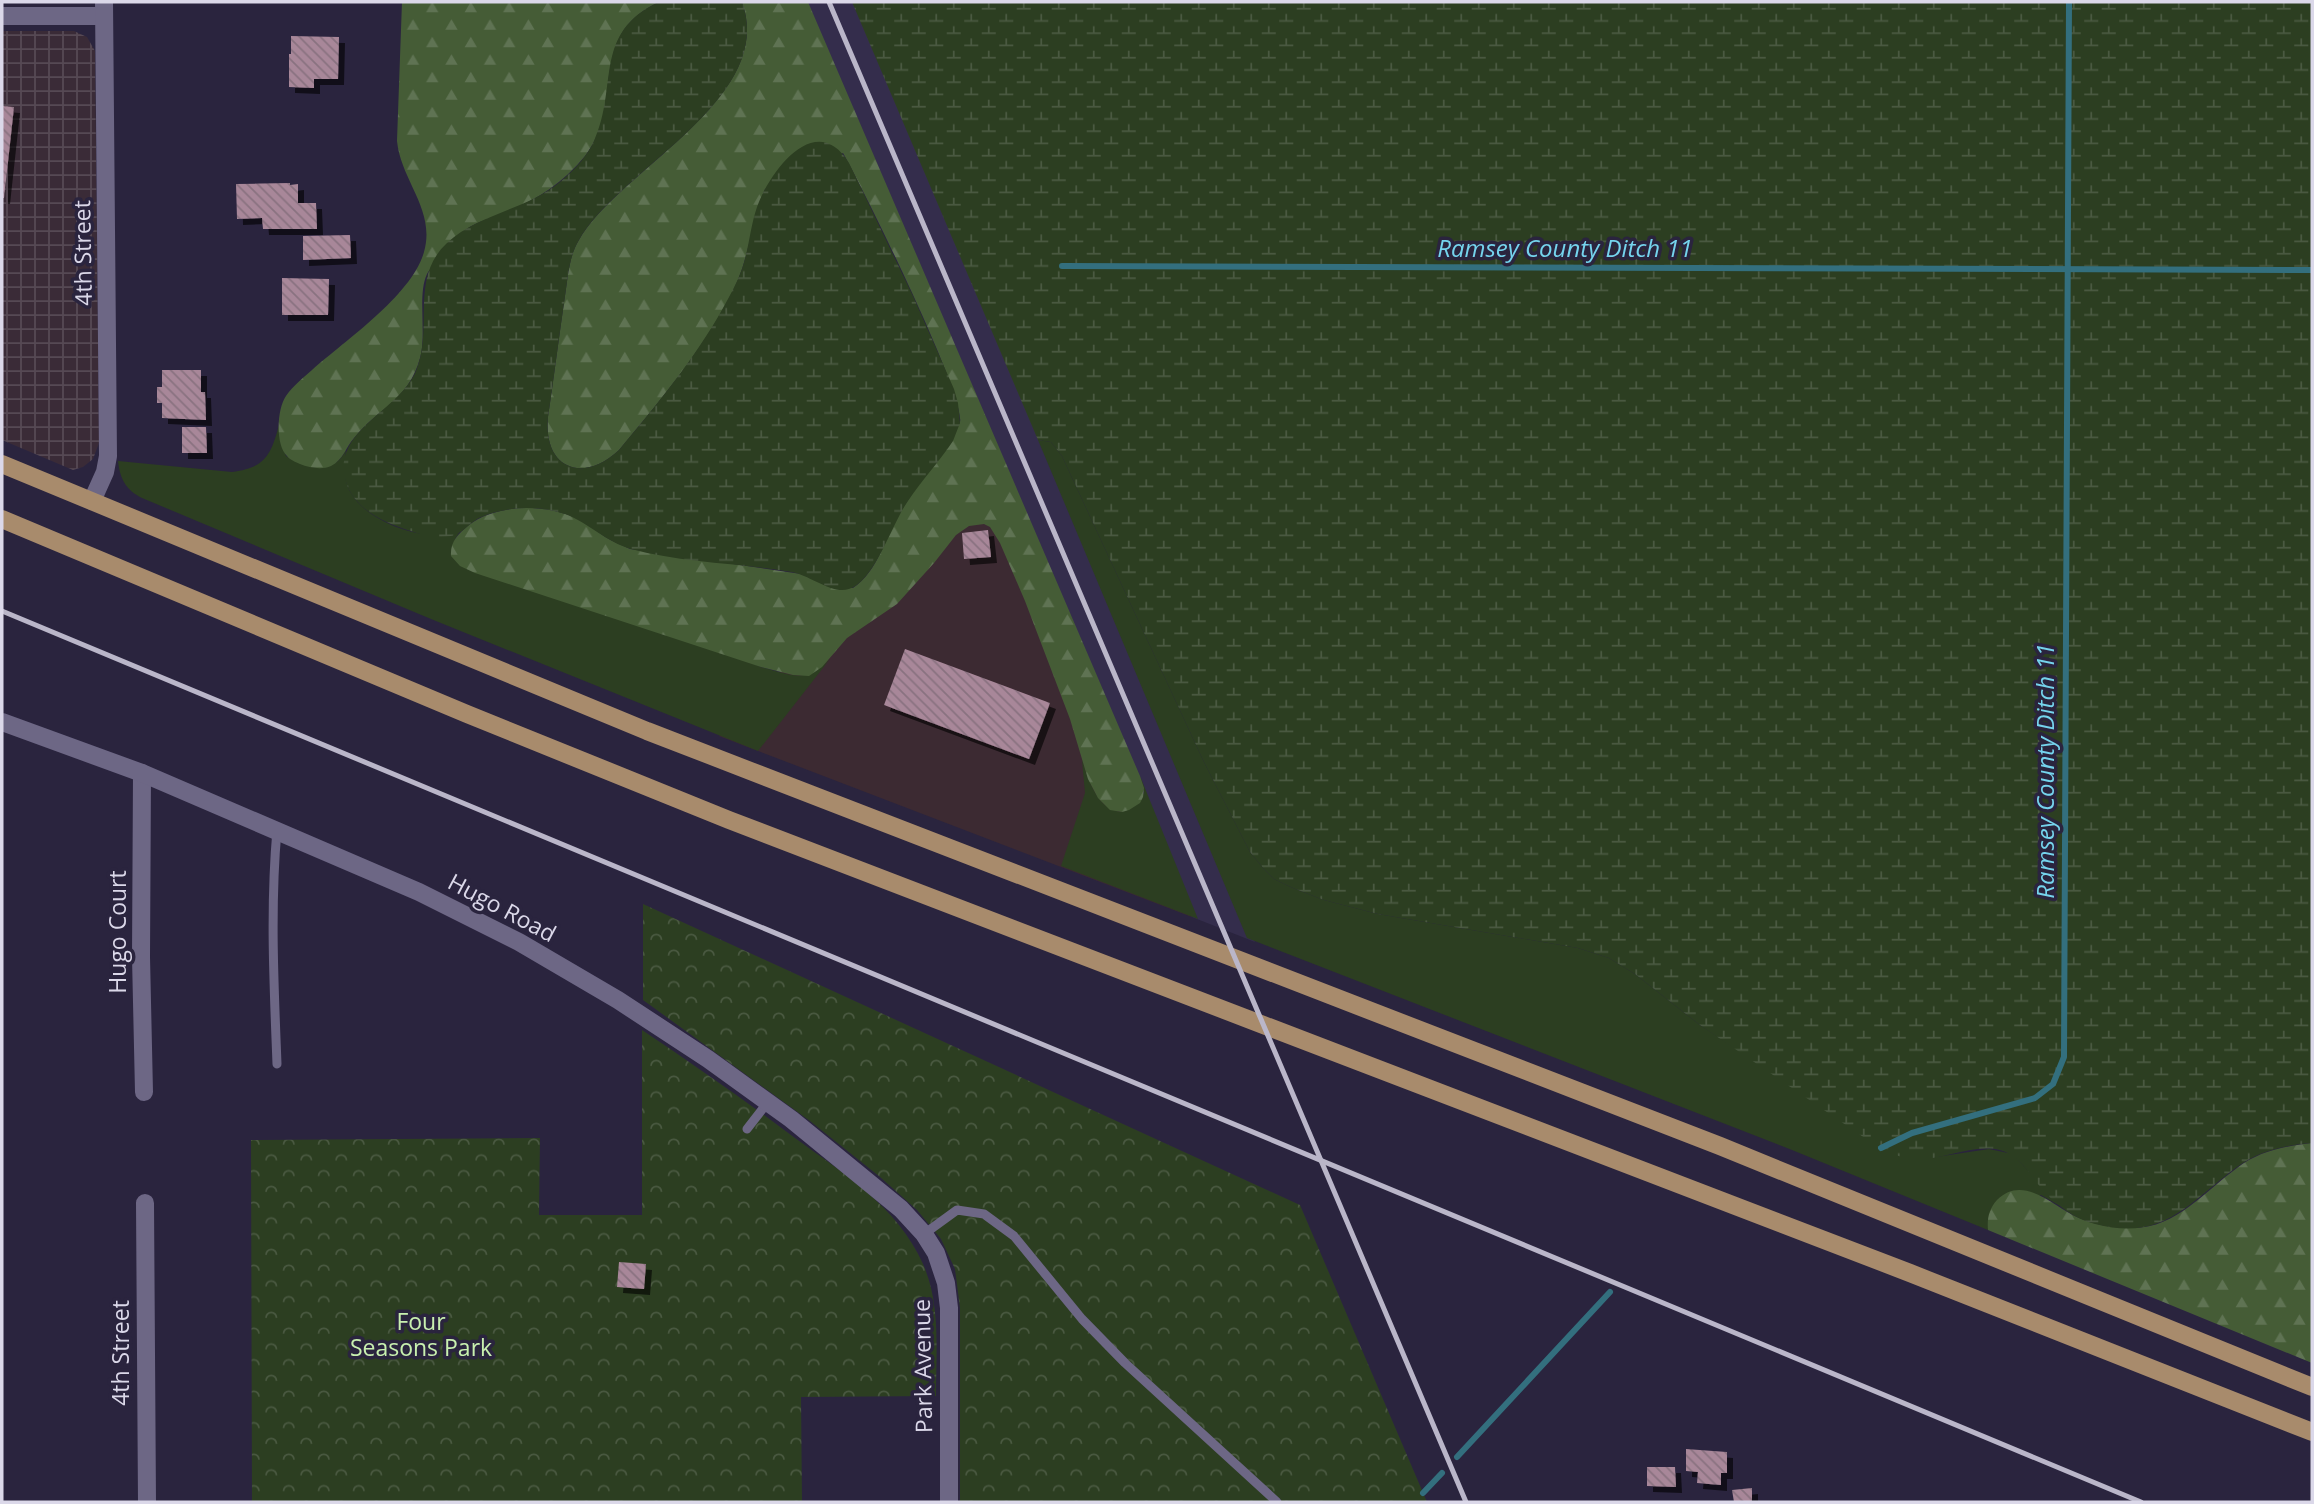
<svg xmlns="http://www.w3.org/2000/svg" width="2314" height="1504" viewBox="0 0 2314 1504" font-family="'Open Sans',sans-serif">
<style>
.commercial{fill:#3c2a32}
.industrial{fill:url(#industrial-grid)}
.built{fill:#342d4c}
.green{fill:#2c3e21}
.forest{fill:url(#forest-firs)}
.wetland{fill:url(#wetland-marsh)}
.park{fill:url(#park-crowns)}
.lines{fill:none;stroke-linecap:round;stroke-linejoin:round}
.stream{stroke:#336f7e;stroke-width:6}
.building{fill:url(#building-back-hatch);filter:url(#shadow)}
.service{stroke:#6d6785;stroke-width:9}
.minor{stroke:#6d6785;stroke-width:18}
.tertiary{stroke:#6d6785;stroke-width:18}
.primary{stroke:#a88b6c;stroke-width:18}
.rail{stroke:#bab6c9;stroke-width:5}
.labels{text-anchor:middle;stroke-width:7;stroke-linejoin:round;paint-order:stroke}
.street-label{font-size:23px;fill:#dbd8e9;stroke:#2a243e}
.park-label{font-size:23px;fill:#c8f0af;stroke:#2a243e}
.water-label{font-size:24px;font-style:italic;fill:#75d4ed;stroke:#2a243e}
</style>
<defs>
<pattern id="industrial-grid" width="8" height="8" patternUnits="userSpaceOnUse" patternTransform="scale(1.75)"><rect width="8" height="8" fill="#3a2b37"/><path d="M0 4h8M4 0v8" fill="none" stroke="#564954"/></pattern>
<pattern id="forest-firs" width="22" height="20" patternUnits="userSpaceOnUse" patternTransform="scale(1.75)"><rect width="22" height="20" fill="#455c36"/><path d="M5 1l3.5 6h-7zM16 11l3.5 6h-7z" fill="#5f7353"/></pattern>
<pattern id="wetland-marsh" width="20" height="14" patternUnits="userSpaceOnUse" patternTransform="scale(1.75)"><rect width="20" height="14" fill="#2c3e21"/><path d="M1 5h8M5 5V1M11 12h8M15 12V8" fill="none" stroke="#4a5941"/></pattern>
<pattern id="park-crowns" width="20" height="18" patternUnits="userSpaceOnUse" patternTransform="scale(1.75)"><rect width="20" height="18" fill="#2c3e21"/><path d="M2 6a3 3 0 1 1 6 0M12 15a3 3 0 1 1 6 0" fill="none" stroke="#4a5941"/></pattern>
<pattern id="building-back-hatch" width="6" height="6" patternUnits="userSpaceOnUse" patternTransform="scale(1.75)"><rect width="6" height="6" fill="#a88799"/><path d="M-1 5l2 2M0 0l6 6M5-1l2 2" fill="none" stroke="#897280"/></pattern>
<filter id="shadow"><feDropShadow dx="6" dy="6" stdDeviation="0" flood-color="#0009"/></filter>
</defs>
<rect width="100%" height="100%" fill="#2a243e"/>
<!-- commercial -->
<path class="commercial" d="M993,451L1192,917L719,736Z"/>
<!-- industrial -->
<path class="industrial" d="M2,31H74L87,37L95,51L99,443L93,459L83,467L73,470L2,440Z"/>
<!-- built -->
<path class="built" d="M802,2H856L1255,942L1192,917Z"/>
<!-- green -->
<g class="green">
<path d="M279,425L280,440L286,456C307,469 333,476 346,450C344,465 343,479 351,493C368,523 427,543 459,533L455,539L761,667C791,675 806,684 830,659L758,751L431,619L142,498C126,490 120,479 118,461L232,472C265,468 271,455 279,425Z"/>
<path d="M1038,440L1051,442L1062,456L1204,762L1250,852L1264,869L1274,879L1293,888L1324,900L1378,914L1578,948L1609,958L1635,974L1700,1025L1759,1064L1929,1158L1989,1149L2013,1154L2060,1206L2041,1195L1988,1221V1230L1792,1150L1247,938Z"/>
<path d="M1082,760C1089,780 1097,810 1122,812L1144,793L1140,776L1198,919L1061,866L1085,793Z"/>
</g>
<!-- forest -->
<g class="forest">
<path d="M402,2H659C585,36 626,103 585,156C565,181 538,199 509,211C495,217 478,221 465,230C456,236 448,249 441,258C437,263 430,268 427,274C417,295 427,334 420,358C408,401 379,407 354,438C346,447 343,460 331,466C322,470 310,468 300,464C296,462 290,460 287,456C275,444 277,409 286,396C293,386 303,378 312,370C346,340 412,295 424,252C436,210 401,181 397,141Z"/>
<path d="M742,2H808L1140,776L1144,788L1143,797L1140,803L1129,810L1122,812L1110,810L1098,798L1088,779L1070,719L1025,601L1000,543L990,527L984,524L969,526L956,535L934,563L897,604L847,638L822,667L809,676L793,675L761,667L475,573L460,566L451,556C450,542 458,534 469,525C497,503 547,504 578,519C587,523 593,529 601,534C610,541 620,544 630,549L801,574L822,583L853,588C878,572 886,535 901,511C915,488 931,467 946,444C950,438 958,429 960,422C966,396 862,186 843,153L765,189C752,219 750,252 737,282C711,340 660,401 619,450C583,484 543,469 548,417C554,377 559,336 565,296C568,277 569,256 579,240C619,170 777,98 742,2Z"/>
<path d="M2312,1143V1363L1988,1230C1987,1218 1989,1209 1997,1200C2024,1173 2054,1208 2079,1218C2095,1225 2114,1228 2132,1228C2175,1229 2205,1191 2237,1168C2259,1151 2285,1146 2312,1143Z"/>
</g>
<!-- wetland -->
<g class="wetland">
<path d="M659,2H742C777,99 619,169 579,240C569,256 568,277 565,296C559,336 554,377 548,417C543,469 583,484 619,450C655,407 696,357 723,308C730,295 737,283 742,269C749,249 750,227 757,207C770,171 816,109 849,163L913,296L954,389L958,403L960,423L953,441C939,462 922,480 908,501C892,523 875,581 849,589C833,595 809,575 792,572C739,563 683,563 631,549C606,542 589,523 565,514C539,505 504,506 479,518C471,522 465,530 457,534C444,540 424,536 411,531C387,524 357,511 347,485C328,431 398,413 416,371C434,329 409,278 447,243C478,214 526,210 560,182C573,171 587,157 594,141C619,86 592,33 659,2Z"/>
<path d="M852,2H2312V1143C2285,1145 2259,1151 2237,1167C2188,1203 2164,1242 2095,1224C2075,1219 2056,1205 2042,1189C2029,1174 2021,1156 2000,1150C1971,1143 1940,1162 1910,1159C1898,1157 1886,1151 1875,1145L1700,1025L1635,974L1609,958L1578,948L1378,914L1324,900L1293,888L1274,879L1264,869L1250,852L1204,762L1062,456L1051,442L1038,440Z"/>
</g>
<!-- park -->
<g class="park">
<path d="M643,904L1300,1205L1427,1502H960V1308L955,1269L941,1239L917,1210L880,1177L810,1121L643,1000Z"/>
<path d="M642,1030C694,1065 745,1100 795,1138C843,1173 898,1207 923,1264C941,1304 936,1353 936,1396L801,1397L802,1502H252L251,1140L540,1138L539,1215H642Z"/>
</g>
<g class="lines">
<!-- stream -->
<g class="stream">
<path d="M1062,266L2312,270"/>
<path d="M1881,1148L1912,1133L2035,1098L2053,1084L2064,1057L2069,2"/>
<path d="M1457,1457L1610,1292"/>
<path d="M1423,1493L1442,1473"/>
</g>
</g>
<!-- building -->
<g class="building">
<path d="M291,36L339,37L338,79H314V88L289,87V54H291Z"/>
<path d="M2,106L14,107L4,198H2Z"/>
<path d="M290,183V185L298,184V203H316L317,229H263L262,218L237,219L236,184Z"/>
<path d="M350,235L351,258L303,260V236Z"/>
<path d="M282,278L329,279L328,315H282Z"/>
<path d="M162,370H201V392H205L206,420L162,418V403H157V387H162Z"/>
<path d="M182,427H206L207,453H182Z"/>
<path d="M988,530L991,557L964,559L962,533Z"/>
<path d="M905,649L1050,703L1029,759L884,705Z"/>
<path d="M619,1262L646,1264L644,1289L617,1287Z"/>
<path d="M1686,1449L1727,1452V1473H1721V1485L1697,1483L1698,1472L1686,1471Z"/>
<path d="M1647,1467H1675L1676,1487L1647,1486Z"/>
<path d="M1752,1488V1502H1734L1732,1490Z"/>
</g>
<g class="lines">
<!-- service -->
<g class="service">
<path d="M277,830C270,908 274,986 277,1064"/>
<path d="M747,1129L768,1102"/>
<path d="M924,1234L957,1210L984,1214L1014,1236L1082,1319L1125,1363L1277,1502"/>
</g>
<!-- minor -->
<g class="minor">
<path d="M2,16H104"/>
<path d="M92,501L105,472L108,456L104,2"/>
<path d="M142,773L141,957L144,1092"/>
<path d="M145,1203L147,1502"/>
</g>
<!-- tertiary -->
<path class="tertiary" d="M2,722L142,773L419,892L519,942L618,1000L708,1059L791,1119L901,1209L924,1234L936,1253L946,1283L949,1308V1502"/>
<!-- primary -->
<g class="primary">
<path d="M2,464L647,731L1720,1146L2312,1387"/>
<path d="M2,519L467,714L729,820L1910,1273L2312,1432"/>
</g>
<!-- rail -->
<g class="rail">
<path d="M829,2L1466,1502"/>
<path d="M2,611L2141,1502"/>
</g>
</g>
<g class="labels">
<!-- street labels -->
<g class="street-label">
<text transform="translate(83 253) rotate(-91)" y="8">4th Street</text>
<text transform="translate(502 908) rotate(28)" y="8">Hugo Road</text>
<text transform="translate(118 932) rotate(-90)" y="8">Hugo Court</text>
<text transform="translate(121 1353) rotate(-90)" y="8">4th Street</text>
<text transform="translate(923 1366) rotate(-91)" y="8">Park Avenue</text>
</g>
<!-- park labels -->
<g class="park-label">
<text x="421" y="1330">Four<tspan x="421" dy="26">Seasons Park</tspan></text>
</g>
<!-- water labels -->
<g class="water-label">
<text x="1565" y="257">Ramsey County Ditch 11</text>
<text transform="translate(2046 771) rotate(-90)" y="8">Ramsey County Ditch 11</text>
</g>
</g>
<!-- border -->
<rect width="2314" height="1504" fill="none" stroke="#dbd8e9" stroke-width="7"/>
</svg>
